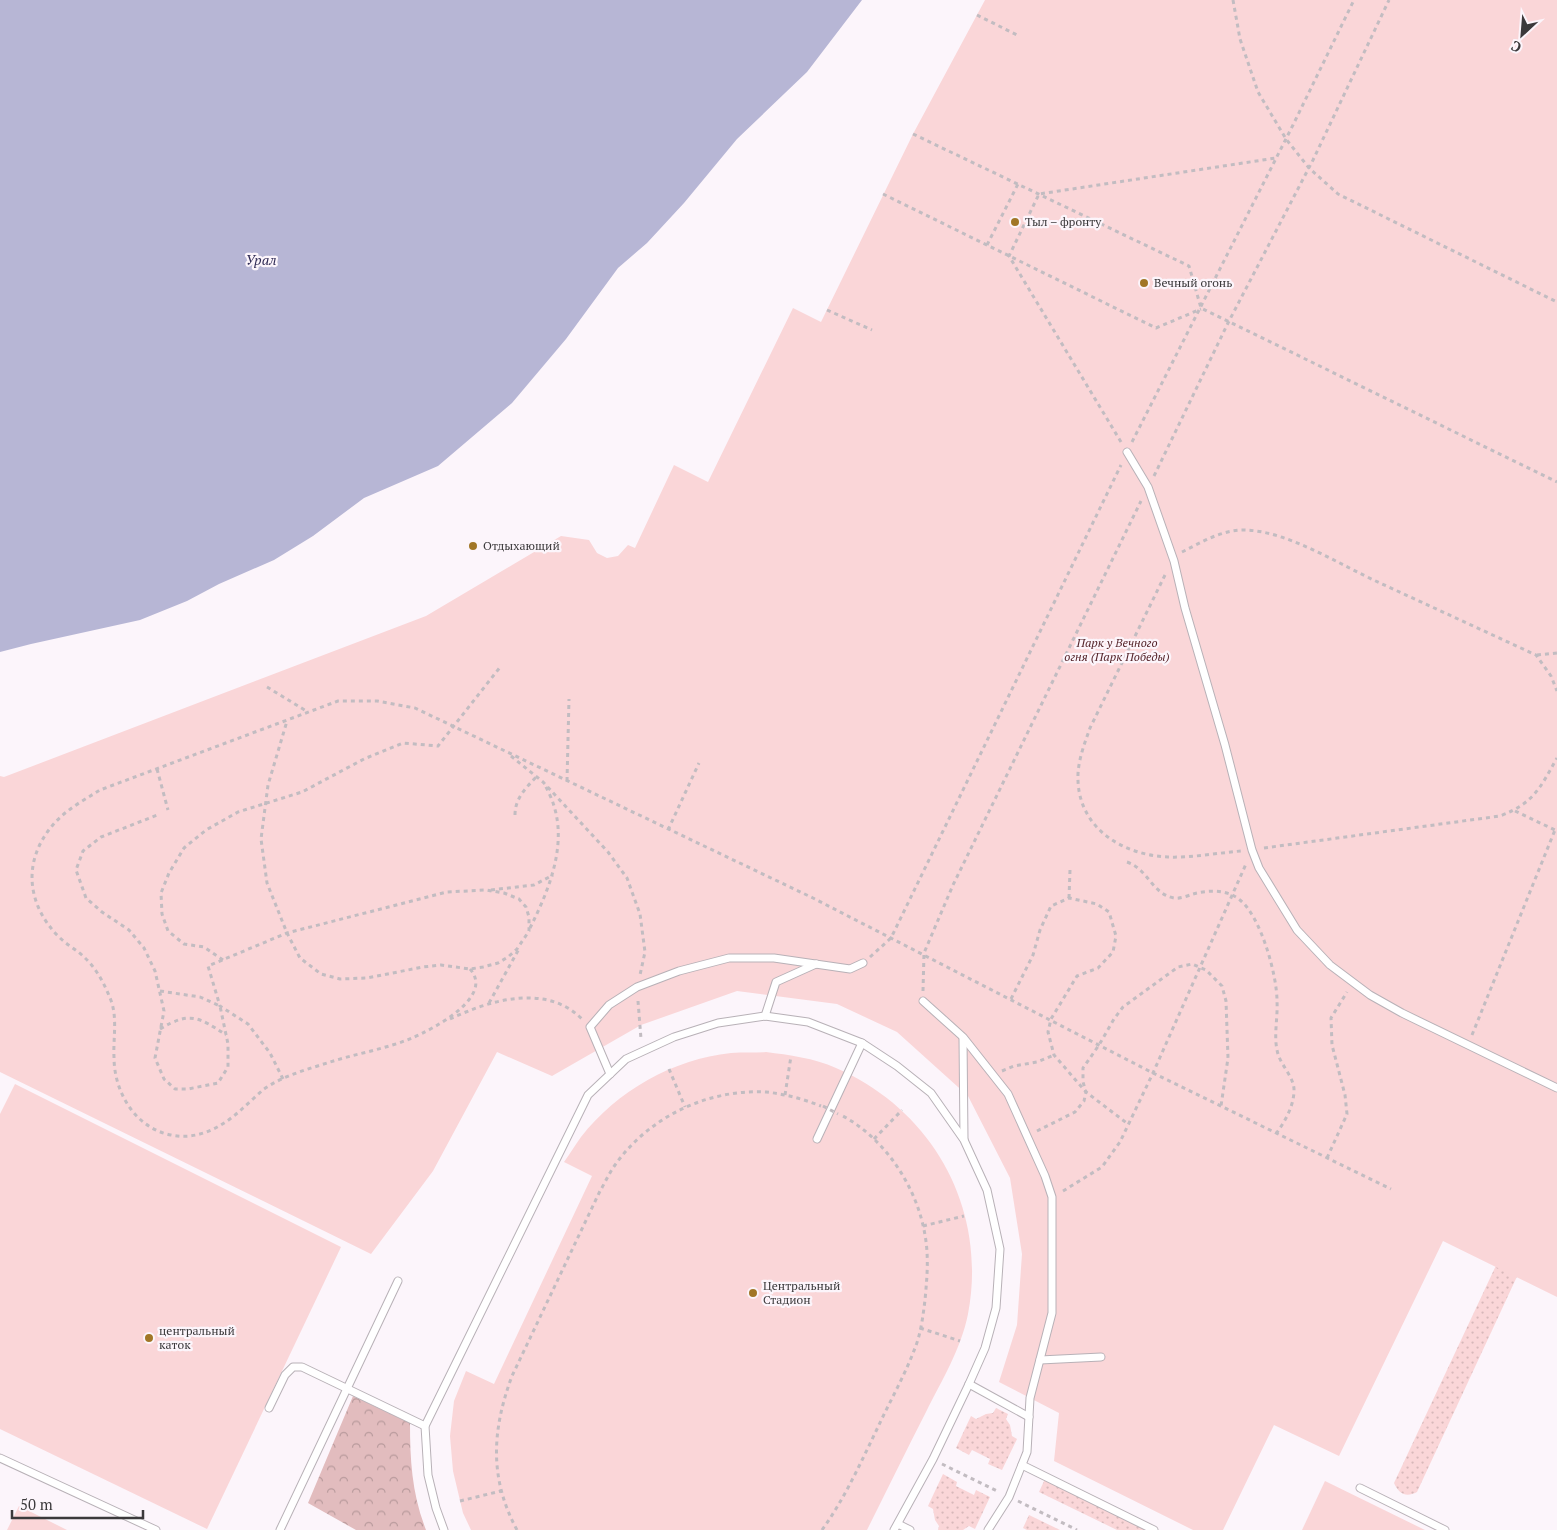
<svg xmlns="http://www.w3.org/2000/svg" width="1557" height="1530" viewBox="0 0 1557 1530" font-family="'PT Serif',serif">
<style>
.grass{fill:url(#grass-dots)}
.forest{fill:url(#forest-crowns)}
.park{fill:#fad6d8}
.water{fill:#b7b6d5}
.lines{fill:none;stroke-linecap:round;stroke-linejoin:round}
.lane-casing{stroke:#b8b1b7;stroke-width:9}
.path{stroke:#c2bcc1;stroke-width:3;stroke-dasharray:4 4;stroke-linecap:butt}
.lane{stroke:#fff;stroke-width:7}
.path-bridge{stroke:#c2bcc1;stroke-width:3;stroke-dasharray:4 4;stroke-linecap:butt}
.poi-dot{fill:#a17626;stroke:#fcf5fb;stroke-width:2}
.labels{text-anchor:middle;stroke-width:4.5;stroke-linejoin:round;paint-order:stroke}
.poi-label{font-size:12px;fill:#3b393b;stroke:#fcf5fb;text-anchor:start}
.park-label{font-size:12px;font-style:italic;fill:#56252b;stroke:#fcf5fb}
.water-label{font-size:14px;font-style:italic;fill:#302b55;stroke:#fcf5fb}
</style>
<defs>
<pattern id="grass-dots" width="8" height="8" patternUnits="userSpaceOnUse" patternTransform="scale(1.25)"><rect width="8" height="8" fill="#fad6d8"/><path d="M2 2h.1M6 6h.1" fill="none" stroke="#d7b8ba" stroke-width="1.8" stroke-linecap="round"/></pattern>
<pattern id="forest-crowns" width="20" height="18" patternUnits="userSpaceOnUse" patternTransform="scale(1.25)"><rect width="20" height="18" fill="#e2bcbe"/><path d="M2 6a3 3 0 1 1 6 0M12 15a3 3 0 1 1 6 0" fill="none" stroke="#b89a9c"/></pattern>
</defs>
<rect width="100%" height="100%" fill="#fcf5fb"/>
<!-- grass -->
<g class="grass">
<path d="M1499,1259L1520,1270L1417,1492C1406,1498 1399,1494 1394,1483Z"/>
<path d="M996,1408L1008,1414L1006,1419L1010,1425L1012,1436L1017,1439L1002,1470L988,1464L990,1459L972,1450L969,1455L956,1448L971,1416L976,1419L986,1414L993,1413Z"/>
<path d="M943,1474L957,1482L956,1486L974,1495L976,1490L990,1497L975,1529L969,1526L963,1530H938L939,1526L935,1520L933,1509L928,1506Z"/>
<path d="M1045,1479L1149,1530H1117L1039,1492Z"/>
<path d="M1029,1515L1060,1530H1027L1023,1528Z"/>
</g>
<!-- forest -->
<path class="forest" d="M353,1396L410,1423C410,1461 412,1494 426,1530H356L308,1503Z"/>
<!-- park -->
<g class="park">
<path d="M985,0H1557V1297L1443,1241L1339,1456L1274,1425L1223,1530H1193L1054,1461L1059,1413L999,1382L1017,1325L1022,1254L1010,1178L968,1096L897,1032L837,1004L737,991L641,1025L552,1076L497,1052L433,1171L371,1254L0,1072V776L4,777L426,616L561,536L589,540L597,553L607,558L618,556L628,545L635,548L674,465L708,482L793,308L821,322L913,134Z"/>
<path d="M766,1052C789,1055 814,1058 836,1068C933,1110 988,1209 968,1314C961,1349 942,1380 926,1412C906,1451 887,1490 867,1530H471L463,1513L453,1471L450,1436L454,1401L466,1371L494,1384L592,1176L564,1162C570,1154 575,1145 581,1137C617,1091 673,1059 731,1053C743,1052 754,1053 766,1052Z"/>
<path d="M15,1084L341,1247L207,1529L0,1429V1114Z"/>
<path d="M1325,1481L1425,1530H1302Z"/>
<path d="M19,1506L67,1530H7Z"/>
</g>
<!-- water -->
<path class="water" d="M0,0H862L807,72L737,139L684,203L647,243L618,268L566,339L512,403L438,466L364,498L313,536L274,560L219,584L187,601L140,620L31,644L0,652Z"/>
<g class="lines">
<!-- lane casing -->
<g class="lane-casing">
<g id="lane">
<path d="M1127,452L1148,487L1174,561L1185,608L1225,745L1252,850L1259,868L1297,930L1330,965L1370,995L1402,1013L1557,1088"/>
<path d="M923,1001L963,1037L1008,1094L1045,1176L1052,1197V1313L1030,1398L1027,1452L1009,1497L988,1530"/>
<path d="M765,1016L776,982L816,964"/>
<path d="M963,1038L964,1139"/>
<path d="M610,1074L590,1027L609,1005L637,987L679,971L729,958H774L850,969L863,963"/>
<path d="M817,1139L862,1043"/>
<path d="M1040,1360L1101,1357"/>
<path d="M969,1384L1029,1417"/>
<path d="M269,1408L285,1375L293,1367H302L425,1426"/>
<path d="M0,1458L156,1530"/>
<path d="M1022,1465L1154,1530"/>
<path d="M1360,1488L1445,1530"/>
<path d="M898,1524L910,1530"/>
<path d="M280,1530L398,1281"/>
<path d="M444,1530L436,1508L428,1475L425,1426L588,1095L626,1059L674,1037L718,1023L765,1016L808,1022L862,1043L897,1066L931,1093L964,1140L987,1190L1000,1249L996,1308L985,1348L969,1384L933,1459L894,1530"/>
</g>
</g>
<!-- path -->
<g class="path">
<path d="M1233,0L1240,39L1258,92L1286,139L1309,168L1338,194L1557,302"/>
<path d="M977,15L1017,35"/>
<path d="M913,134L1189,266L1201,308L1557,482"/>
<path d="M883,194L1156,328L1201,309"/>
<path d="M987,245L1018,184"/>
<path d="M827,310L872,330"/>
<path d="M1121,442L1009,256L1039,194L1276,158"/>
<path d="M1132,442L1293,125L1354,0"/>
<path d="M1154,476L1228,323L1313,160L1389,0"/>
<path d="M1182,552C1202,542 1223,529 1246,530C1290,532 1340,565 1380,583C1432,607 1484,631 1536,655L1551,676L1557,691"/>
<path d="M1165,575L1090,728C1084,745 1077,763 1078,781C1080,829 1123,855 1168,857C1191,858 1217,853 1241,851"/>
<path d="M1537,655L1557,653"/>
<path d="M267,687L308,712"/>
<path d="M511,756L543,782L608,852L627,878L640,914L645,952L640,975"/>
<path d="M157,769L168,810"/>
<path d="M567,781L569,699"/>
<path d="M1515,811L1557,831"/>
<path d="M515,815C515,798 526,788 537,776"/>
<path d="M668,830L699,763"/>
<path d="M1264,848L1500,816C1534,803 1540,788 1557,758"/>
<path d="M1127,862C1148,869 1152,894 1174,898C1180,899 1187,896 1193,894C1208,890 1227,889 1240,900C1261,917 1277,975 1277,1001C1278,1019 1273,1037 1278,1054C1282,1067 1295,1078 1294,1092C1293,1108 1285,1121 1276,1134"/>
<path d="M491,890L534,885L553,875"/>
<path d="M1069,898L1070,870"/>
<path d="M530,928C548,892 567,847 554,806C552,799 548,791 545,785"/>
<path d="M870,957L891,938L1121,465"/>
<path d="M223,960L204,947L184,944L168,931L162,914L161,893L169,873L184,848L206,830L238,812L302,792L364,759L403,743L438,746L501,666"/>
<path d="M470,969C495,997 433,1029 412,1038C386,1049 354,1054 327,1063C305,1070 283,1076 264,1089C257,1095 250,1102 243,1108C224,1126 198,1141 171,1135C135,1128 114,1092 114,1057C113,1038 118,1016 110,998C104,983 96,968 84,957C77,950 67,945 59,937C27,905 22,862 52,826C65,810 84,800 100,790L338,701H377L415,708L813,898L1153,1073L1391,1189"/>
<path d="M160,991L200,997L220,1006L228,1044V1067L218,1083L188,1089H175L164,1079L155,1058L164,1011L155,971L144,948L129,930L102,912L86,898L76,870L83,851L101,837L160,814"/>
<path d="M923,991L924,953L953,885L1141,501"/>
<path d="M1011,999L1033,955L1040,930L1051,906L1069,898L1097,904L1109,912L1116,936L1113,952L1098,968L1077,976L1051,1019L1048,1032L1054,1055L1086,1092L1128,1124"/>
<path d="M638,1001L641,1039"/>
<path d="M489,1003L520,947"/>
<path d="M450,1019C490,1000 546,983 582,1019"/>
<path d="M160,1029C190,1011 199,1017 226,1035"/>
<path d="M1472,1035L1555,830"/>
<path d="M669,1069L685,1107"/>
<path d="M1002,1071L1014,1066L1037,1062L1054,1055"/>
<path d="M283,1079L270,1053L248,1024L220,1006L208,966L287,933L447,892L486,890L504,893L519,899L526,907L529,917V931L517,949L508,957L498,963L483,967L470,969L441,965L423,967L367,978L340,979L321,974L300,958L287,933L267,883L261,839L268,785L287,721"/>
<path d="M785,1095L791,1056"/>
<path d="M1037,1131L1075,1112L1084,1101L1086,1092L1083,1082V1068L1099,1045L1114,1019L1123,1007L1178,967L1192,964L1206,970L1222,986L1226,1001L1228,1058L1221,1106"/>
<path d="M874,1139L902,1110"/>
<path d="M1327,1158L1347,1114L1345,1095L1332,1045L1331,1018L1347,992"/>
<path d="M1063,1191L1102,1167L1120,1142L1153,1073L1246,864"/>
<path d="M923,1226L964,1216"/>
<path d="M920,1328L960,1341"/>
<path d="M942,1464L999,1492"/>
<path d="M460,1501L501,1491"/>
<path d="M1018,1501L1077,1530"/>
<path d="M517,1530C489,1478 492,1430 512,1376L600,1191C605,1183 609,1173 615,1165C649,1117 707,1089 766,1092C785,1094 803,1099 821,1106"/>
<path d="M822,1530C845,1498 861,1462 878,1427C890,1401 905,1375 915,1348C921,1333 923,1316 925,1300C927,1278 929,1257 925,1235C917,1187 885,1138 841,1115"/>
</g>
<!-- lane -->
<use href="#lane" class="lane"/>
<!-- path-bridge -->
<path class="path-bridge" d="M823,1106L838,1114"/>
</g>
<!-- markers -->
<g class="poi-dot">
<circle cx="1015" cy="222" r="5"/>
<circle cx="1144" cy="283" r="5"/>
<circle cx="473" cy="546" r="5"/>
<circle cx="753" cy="1293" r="5"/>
<circle cx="149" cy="1338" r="5"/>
</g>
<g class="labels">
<!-- poi labels -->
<g class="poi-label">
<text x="1025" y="226">Тыл – фронту</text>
<text x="1154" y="287">Вечный огонь</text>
<text x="483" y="550">Отдыхающий</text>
<text x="763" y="1290">Центральный<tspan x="763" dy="14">Стадион</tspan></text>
<text x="159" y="1335">центральный<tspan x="159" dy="14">каток</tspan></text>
</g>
<!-- park labels -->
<g class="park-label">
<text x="1117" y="647">Парк у Вечного<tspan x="1117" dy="14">огня (Парк Победы)</tspan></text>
</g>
<!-- water labels -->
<g class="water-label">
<text x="261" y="265">Урал</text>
</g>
</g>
<!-- north arrow -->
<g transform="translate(1522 35) rotate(206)" stroke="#fcf5fb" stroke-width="4" paint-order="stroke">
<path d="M0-4L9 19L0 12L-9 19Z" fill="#3b393b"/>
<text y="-8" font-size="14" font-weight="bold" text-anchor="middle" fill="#3b393b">С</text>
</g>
<!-- scale -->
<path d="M12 1510v8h131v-8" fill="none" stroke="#3b393b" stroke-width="2.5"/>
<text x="20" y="1510" font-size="15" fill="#3b393b" stroke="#fcf5fb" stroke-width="4" paint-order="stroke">50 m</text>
</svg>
